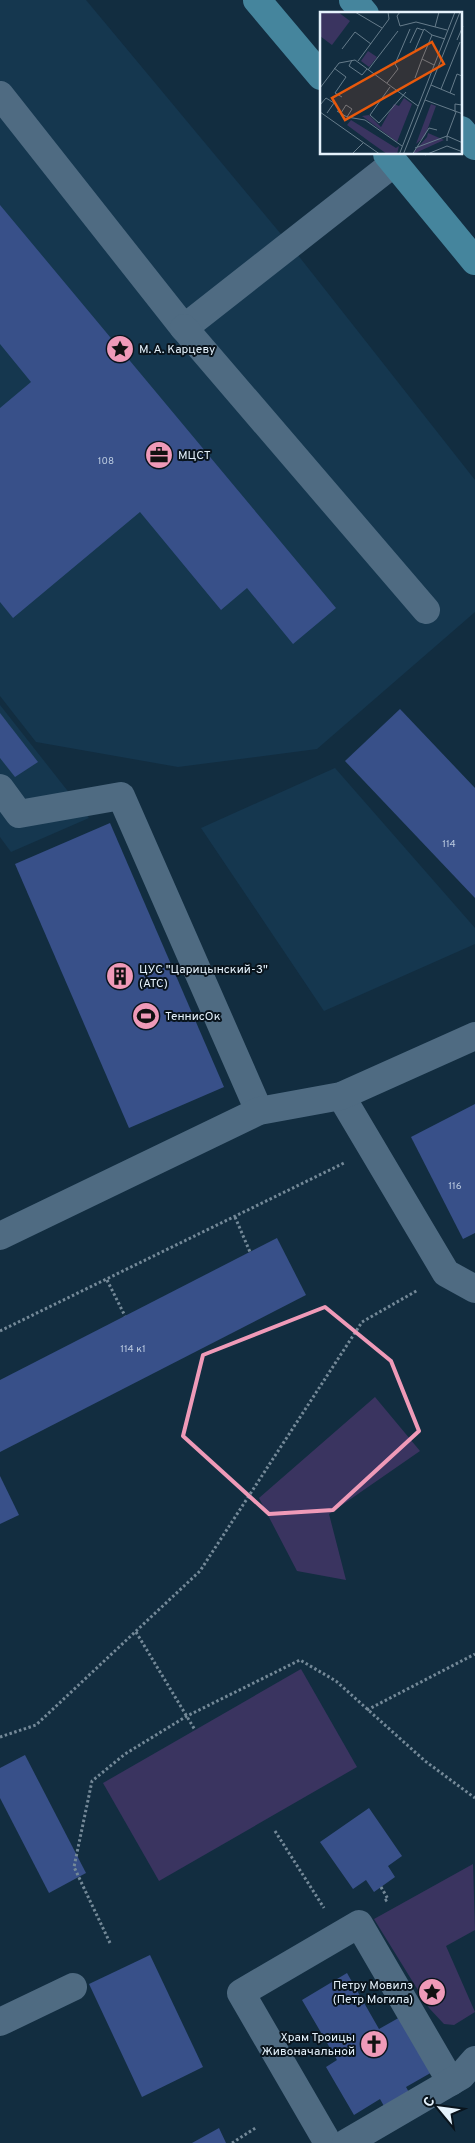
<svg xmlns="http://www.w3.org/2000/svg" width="475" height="2143" viewBox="0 0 475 2143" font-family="Overpass,sans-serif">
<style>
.built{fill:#15374f}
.green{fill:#3a3460}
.building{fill:#385089}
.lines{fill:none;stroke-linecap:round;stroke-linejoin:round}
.path{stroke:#748998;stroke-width:3;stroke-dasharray:2.5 2.5;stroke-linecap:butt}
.minor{stroke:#4f6b82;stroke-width:28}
.major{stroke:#45859d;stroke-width:28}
.marked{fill:none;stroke:#ef9ab8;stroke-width:4;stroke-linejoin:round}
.labels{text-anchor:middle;stroke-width:4;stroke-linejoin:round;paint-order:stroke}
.number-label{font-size:10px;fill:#bacadf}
.poi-label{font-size:12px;fill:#e5f2fc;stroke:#09141d;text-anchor:start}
.inset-road{fill:none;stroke:#667c8b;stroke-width:1}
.view{fill:#e8590c;fill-opacity:0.15;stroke:#e8590c;stroke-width:2.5}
.inset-edge{fill:none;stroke:#e5f2fc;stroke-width:2.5}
</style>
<rect width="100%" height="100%" fill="#122d40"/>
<!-- built -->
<g class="built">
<path d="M0,0H86L290,245L475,480V612L317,749L178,767L36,742L0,696Z"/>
<path d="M0,705L89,818L11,852L0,837Z"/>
<path d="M335,768L475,928V944L324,1011L201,828Z"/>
</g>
<!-- green -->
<g class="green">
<path d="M375,1397L420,1451L329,1514L346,1580L297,1571L259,1498Z"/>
<path d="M301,1669L357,1767L159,1881L103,1783Z"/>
<path d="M473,1864L475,1930L446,1946L475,2012L454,2025L444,2024L429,2008L374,1919Z"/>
</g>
<!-- building -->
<g class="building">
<path d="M0,205L336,608L293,644L247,588L221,610L140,512L13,618L0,602V408L31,382L0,344Z"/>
<path d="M400,709L475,788V898L345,761Z"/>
<path d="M0,713L38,762L15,777L0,758Z"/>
<path d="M110,823L224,1087L129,1128L15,864Z"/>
<path d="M475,1104V1233L463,1239L411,1137Z"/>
<path d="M277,1238L306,1295L0,1452V1380Z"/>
<path d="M0,1476L19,1515L0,1524Z"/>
<path d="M25,1755L86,1873L49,1893L0,1798V1768Z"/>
<path d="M369,1808L402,1856L388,1866L395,1877L374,1892L366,1880L353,1889L320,1842Z"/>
<path d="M150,1955L203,2067L142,2097L89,1984Z"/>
<path d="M347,1973L379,2029L402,2016L434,2071L406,2087L419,2110L394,2124L380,2099L354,2115L326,2067L337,2060L302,2000Z"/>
<path d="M219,2128L226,2143H192Z"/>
</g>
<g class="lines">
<!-- path -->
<g class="path">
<path d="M235,1217L250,1252"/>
<path d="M107,1280L125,1316"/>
<path d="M0,1331L344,1163"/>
<path d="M136,1632L195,1730"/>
<path d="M367,1710L475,1654"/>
<path d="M0,1737L36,1725L200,1571L362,1322L418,1290"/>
<path d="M275,1831L324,1908"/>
<path d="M381,1887L388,1899L383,1902"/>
<path d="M110,1943L74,1867L92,1781L125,1754L187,1716L300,1660L336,1681L425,1761L475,1798"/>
<path d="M232,2143L257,2127"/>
</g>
<!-- minor -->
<g class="minor">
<path d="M0,95L184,328L394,163"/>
<path d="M184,328L426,610"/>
<path d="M0,788L19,814L121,796L259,1111"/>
<path d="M341,1096L446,1273L475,1289"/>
<path d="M0,1236L259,1111L341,1096L475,1036"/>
<path d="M0,2022L73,1987"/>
<path d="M328,2143L241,1993L359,1924L451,2082"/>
<path d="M346,2143L461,2076L475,2060"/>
</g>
<!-- major -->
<g class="major">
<path d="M257,0L321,76"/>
<path d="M353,0L365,14"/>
<path d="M461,130L475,146"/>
<path d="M387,154L475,261"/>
</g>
</g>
<!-- marked area -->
<path class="marked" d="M325,1307L391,1361L419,1431L333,1510L269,1514L183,1436L203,1355Z"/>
<!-- icons -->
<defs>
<g id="sight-disc" transform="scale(1.4375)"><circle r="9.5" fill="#ef9ab8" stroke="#09141d"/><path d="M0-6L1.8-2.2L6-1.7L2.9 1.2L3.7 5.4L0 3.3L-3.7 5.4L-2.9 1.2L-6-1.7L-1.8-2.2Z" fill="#111"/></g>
<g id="office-disc" transform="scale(1.4375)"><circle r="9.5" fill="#ef9ab8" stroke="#09141d"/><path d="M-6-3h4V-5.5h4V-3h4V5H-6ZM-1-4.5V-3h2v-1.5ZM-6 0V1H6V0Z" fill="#111"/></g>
<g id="building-disc" transform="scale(1.4375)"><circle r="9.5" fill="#ef9ab8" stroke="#09141d"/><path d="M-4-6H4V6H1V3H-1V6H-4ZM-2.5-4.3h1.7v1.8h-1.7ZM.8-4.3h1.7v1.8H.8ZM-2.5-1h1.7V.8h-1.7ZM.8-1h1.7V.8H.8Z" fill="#111"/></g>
<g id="stadium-disc" transform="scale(1.4375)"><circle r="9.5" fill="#ef9ab8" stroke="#09141d"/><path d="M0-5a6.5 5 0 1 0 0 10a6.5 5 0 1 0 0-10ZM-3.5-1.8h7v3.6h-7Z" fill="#111"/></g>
<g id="church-disc" transform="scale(1.4375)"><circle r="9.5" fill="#ef9ab8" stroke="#09141d"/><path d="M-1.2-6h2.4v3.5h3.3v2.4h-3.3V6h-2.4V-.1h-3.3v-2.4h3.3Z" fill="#111"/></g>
</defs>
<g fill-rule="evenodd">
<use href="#sight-disc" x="120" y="349"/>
<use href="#office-disc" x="159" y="455"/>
<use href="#building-disc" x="120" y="976"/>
<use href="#stadium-disc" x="146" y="1016"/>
<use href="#sight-disc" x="432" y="1992"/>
<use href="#church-disc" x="374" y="2044"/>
</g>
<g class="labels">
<!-- number labels -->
<g class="number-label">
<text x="106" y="464">108</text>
<text x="449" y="847">114</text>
<text x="455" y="1189">116</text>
<text x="133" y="1352">114 к1</text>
</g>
<!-- poi labels -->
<g class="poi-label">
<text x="139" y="353">М. А. Карцеву</text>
<text x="178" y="459">МЦСТ</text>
<text x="139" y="973">ЦУС "Царицынский-3"<tspan x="139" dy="14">(АТС)</tspan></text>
<text x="165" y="1020">ТеннисОк</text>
<text x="413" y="1989" text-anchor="end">Петру Мовилэ<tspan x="413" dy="14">(Петр Могила)</tspan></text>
<text x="355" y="2041" text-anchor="end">Храм Троицы<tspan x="355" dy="14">Живоначальной</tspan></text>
</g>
</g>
<!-- overview -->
<g transform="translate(320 12)">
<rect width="142" height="142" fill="#122d40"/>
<path d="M0,0H18L30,9L12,33L0,24ZM48,39L57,45L49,55L41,49ZM84,86L92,92L77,130L42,104L49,103L61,115L74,92L79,94ZM111,92L116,94L105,124L96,132ZM31,108L76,136L79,134L77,142H67L50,130L27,113ZM108,121L124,128L91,143L107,125Z" fill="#3a3460"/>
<path class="inset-road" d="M35,0L62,16M80,0L77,4L80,14L96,10L127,18M115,15L119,0M137,28L143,14M90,31L97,16L103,18M22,37L35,20L51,32M95,38L104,17L112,23M32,48L29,54L42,63L47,57M38,49L69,7L68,0M114,53L102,47L112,23L125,27M14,56L26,65L15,81L22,85M48,58L78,19M95,66L102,47M67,71L78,57L75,52L90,17M111,73L135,83M70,75L50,103L59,111L86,80M0,76L19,51L35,48L98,94M121,77L140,30M130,81L137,62L142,64M105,88L143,102M0,93L6,86L14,91L7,101M17,99L27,105L45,108L82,134M0,100L61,143M135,100V92L142,93M21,101L26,93L32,97L27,105M127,129V124L143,131M95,136L127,124L136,100M31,143L43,131M79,143L135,0M83,143L140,0M92,143L109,116L117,118M105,143L127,134L143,140"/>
<path class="view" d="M112,30L124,52L25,108L12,86Z"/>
<rect width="142" height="142" class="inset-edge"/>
</g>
<!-- north arrow -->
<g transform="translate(440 2108) rotate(299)" stroke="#09141d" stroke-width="4" paint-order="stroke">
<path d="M0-4L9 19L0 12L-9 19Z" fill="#e5f2fc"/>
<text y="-8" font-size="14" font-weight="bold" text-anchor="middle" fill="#e5f2fc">С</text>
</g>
</svg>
